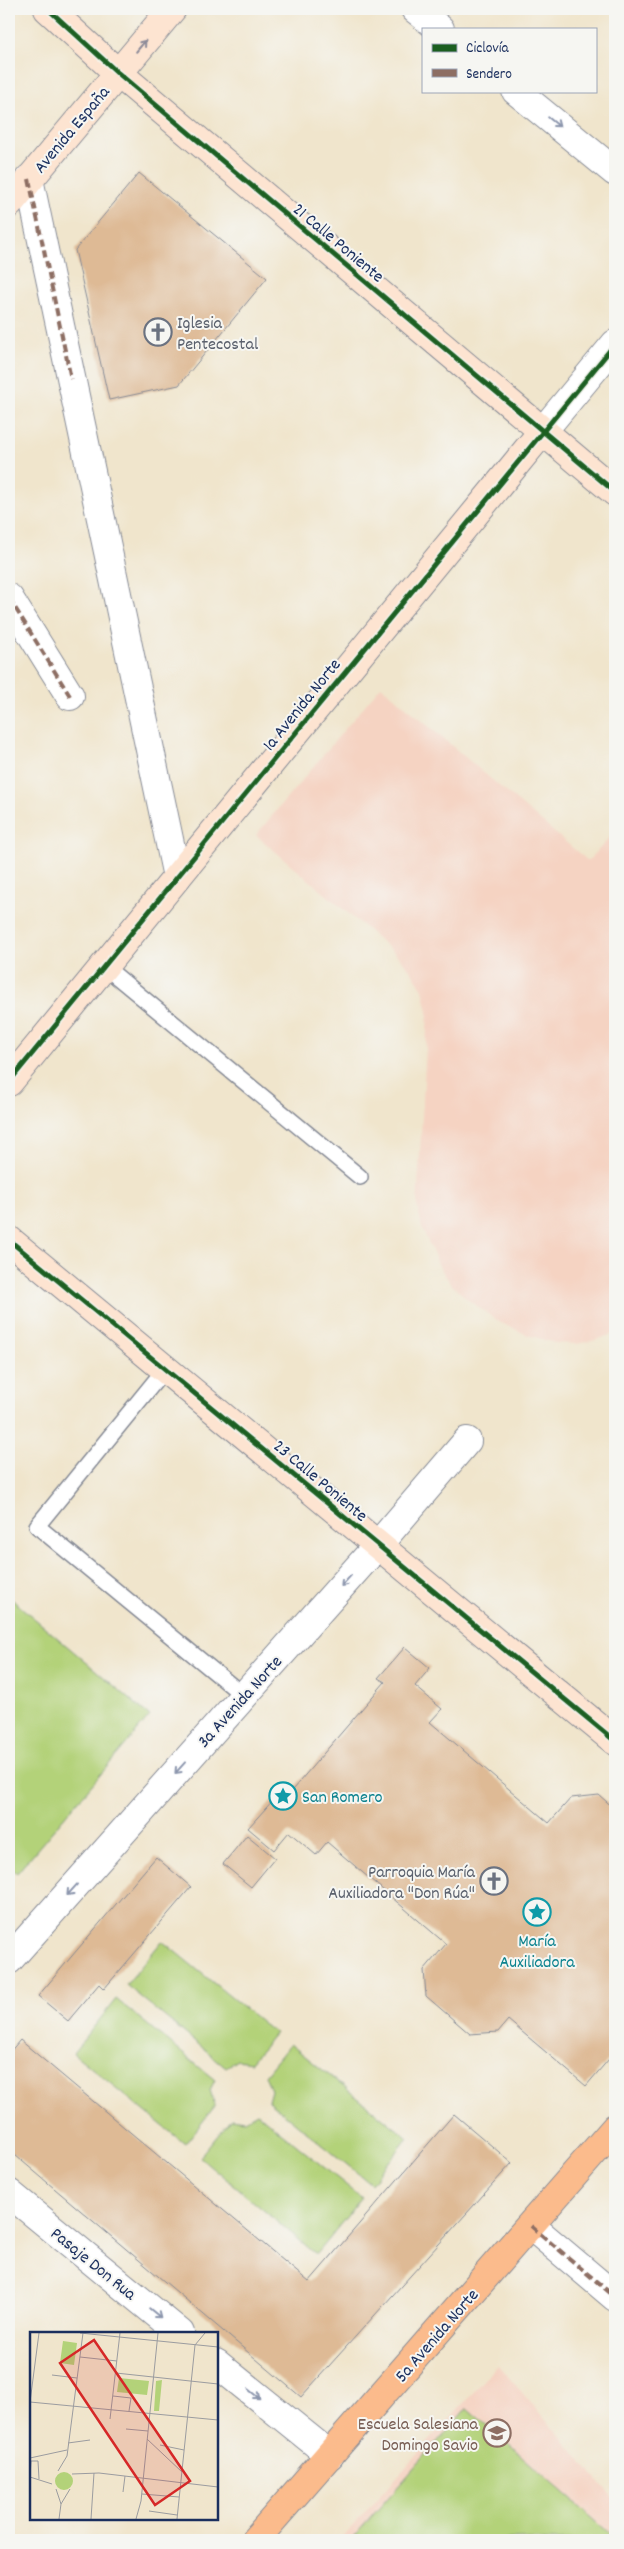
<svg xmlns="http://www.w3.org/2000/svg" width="624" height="2549" viewBox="0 0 624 2549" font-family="Dekko,sans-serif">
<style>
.built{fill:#f5d3c2}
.green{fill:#b3d279;stroke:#67806c}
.building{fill:#deba95}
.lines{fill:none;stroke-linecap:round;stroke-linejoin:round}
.lane-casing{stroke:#868a95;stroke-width:18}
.street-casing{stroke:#868a95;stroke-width:30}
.secondary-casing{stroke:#868a95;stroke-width:30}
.primary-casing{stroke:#868a95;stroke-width:30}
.lane{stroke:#fff;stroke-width:15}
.street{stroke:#fff;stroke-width:28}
.secondary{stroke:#fde4d1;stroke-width:28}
.primary{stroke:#fbbb8c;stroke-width:28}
.quiet{stroke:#8d6e63;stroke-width:4;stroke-dasharray:8 4;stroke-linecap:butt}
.cycleway-casing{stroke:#f6f6f2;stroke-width:8}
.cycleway{stroke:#1b5e20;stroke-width:5}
.oneway{stroke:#8c8a98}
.oneway2{stroke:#8d97ae}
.labels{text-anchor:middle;stroke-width:4;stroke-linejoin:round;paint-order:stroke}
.street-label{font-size:18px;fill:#1b2f5e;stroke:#f6f6f2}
.worship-label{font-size:18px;fill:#5b616d;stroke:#f6f6f2;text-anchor:start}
.culture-label{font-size:18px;fill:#0d838f;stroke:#f6f6f2;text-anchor:start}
.education-label{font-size:18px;fill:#785e54;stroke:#f6f6f2;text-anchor:end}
.inset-road{fill:none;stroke:#9b9ca0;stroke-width:1}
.view{fill:#d62828;fill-opacity:0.15;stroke:#d62828;stroke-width:2.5}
.inset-edge{fill:none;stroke:#1b2f5e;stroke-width:2.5}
</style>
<rect width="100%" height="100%" fill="#f6f6f2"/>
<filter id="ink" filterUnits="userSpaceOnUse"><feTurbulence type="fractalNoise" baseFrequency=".02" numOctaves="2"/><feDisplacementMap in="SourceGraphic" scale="10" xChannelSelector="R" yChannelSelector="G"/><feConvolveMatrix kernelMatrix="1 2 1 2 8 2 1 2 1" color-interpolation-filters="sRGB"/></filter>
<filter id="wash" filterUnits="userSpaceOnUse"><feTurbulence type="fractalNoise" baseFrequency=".0096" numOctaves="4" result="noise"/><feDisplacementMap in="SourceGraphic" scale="20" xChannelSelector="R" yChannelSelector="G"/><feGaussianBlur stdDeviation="1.12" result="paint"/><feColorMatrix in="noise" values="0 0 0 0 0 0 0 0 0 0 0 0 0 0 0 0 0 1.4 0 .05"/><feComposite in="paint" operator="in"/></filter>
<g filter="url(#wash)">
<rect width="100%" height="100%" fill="#f0e5cc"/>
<!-- built -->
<g class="built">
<path d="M381,686L588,861L615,832V1333L596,1340L577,1344L555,1343L528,1335L499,1322L471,1302L452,1285L440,1268L422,1228L417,1205L428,1012L423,989L410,969L395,953L256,835Z"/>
<path d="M498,2365L615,2500V2540H340Z"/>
</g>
<!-- green -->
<g class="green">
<path d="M9,1597L150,1716L17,1873L9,1866Z"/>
<path d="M162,1941L275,2033L251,2062L237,2060L226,2067L126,1985Z"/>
<path d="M116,1999L215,2080L210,2090L215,2106L185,2144L73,2053Z"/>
<path d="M290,2044L408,2138L371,2184L268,2101L271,2090L265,2075Z"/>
<path d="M257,2113L362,2198L316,2254L200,2157L232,2118L245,2120Z"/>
<path d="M467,2408L615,2538V2540H351Z"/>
</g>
<g id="blocks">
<!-- building -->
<g class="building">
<path d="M139,173L267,278L179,385L109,400L75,250Z"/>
<path d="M405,1647L430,1668L415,1686L442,1709L430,1722L549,1823L571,1798L599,1795L615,1809V2052L586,2086L508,2020L498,2032L470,2034L426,1996L424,1970L446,1944L327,1842L316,1855L289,1832L274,1850L248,1828L275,1798L281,1803L385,1682L378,1678Z"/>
<path d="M247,1835L275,1858L251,1887L223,1864Z"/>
<path d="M156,1857L191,1887L104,1989L99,1984L68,2021L38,1996Z"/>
<path d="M20,2040L309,2282L454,2114L512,2163L301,2397L9,2150V2053Z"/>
</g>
</g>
</g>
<g filter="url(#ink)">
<use href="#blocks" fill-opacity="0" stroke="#868a95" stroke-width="1"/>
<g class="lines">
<!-- lane casing -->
<g class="lane-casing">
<g id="lane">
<path d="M104,966L360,1177"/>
<path d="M165,1369L37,1526L244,1696"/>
</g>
</g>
<!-- street casing -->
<g class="street-casing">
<g id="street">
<path d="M415,9L440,29"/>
<path d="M516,91L615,172"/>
<path d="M29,179L177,877"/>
<path d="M542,432L615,344"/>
<path d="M9,598L70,696"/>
<path d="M9,1960L378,1545L467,1441"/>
<path d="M9,2193L180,2333"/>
<path d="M531,2226L615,2297"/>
<path d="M216,2363L330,2455"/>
</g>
</g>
<!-- secondary casing -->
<g class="secondary-casing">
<g id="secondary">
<path d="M48,9L118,73L615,492"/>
<path d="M9,204L172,9"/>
<path d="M9,1082L542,432"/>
<path d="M9,1240L615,1741"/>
</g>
</g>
<!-- primary casing -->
<g class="primary-casing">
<path id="primary" d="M255,2540L615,2128"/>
</g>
<!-- lane -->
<use href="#lane" class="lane"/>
<!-- street -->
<use href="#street" class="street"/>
<!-- secondary -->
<use href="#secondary" class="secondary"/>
<!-- primary -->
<use href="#primary" class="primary"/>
<!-- quiet -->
<g class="quiet">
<path d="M29,179L71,379"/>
<path d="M9,598L70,696"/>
<path d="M531,2226L615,2297"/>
</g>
<!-- cycleway casing -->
<g class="cycleway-casing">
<g id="cycleway">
<path d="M48,9L118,73L615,492"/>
<path d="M9,1082L615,344"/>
<path d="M9,1240L615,1741"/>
</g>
</g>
<!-- cycleway -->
<use href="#cycleway" class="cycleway"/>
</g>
<!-- one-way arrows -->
<defs><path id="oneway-shaft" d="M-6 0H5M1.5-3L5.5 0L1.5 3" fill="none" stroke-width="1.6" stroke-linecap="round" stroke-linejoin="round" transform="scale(1.25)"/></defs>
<use class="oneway" href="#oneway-shaft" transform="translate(141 46) rotate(-50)"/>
<g class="oneway2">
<use href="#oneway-shaft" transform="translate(554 122) rotate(39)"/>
<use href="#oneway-shaft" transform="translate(346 1581) rotate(132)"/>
<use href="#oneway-shaft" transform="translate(180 1768) rotate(132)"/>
<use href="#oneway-shaft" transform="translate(72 1890) rotate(132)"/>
<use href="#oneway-shaft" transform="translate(155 2313) rotate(39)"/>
<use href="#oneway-shaft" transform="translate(254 2394) rotate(39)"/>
</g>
</g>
<!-- icons -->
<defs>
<g id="church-ring" transform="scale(1.4375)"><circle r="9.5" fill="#f6f6f2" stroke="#6b7280" stroke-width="1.5"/><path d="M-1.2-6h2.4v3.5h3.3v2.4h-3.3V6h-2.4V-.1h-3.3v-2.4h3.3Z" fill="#6b7280"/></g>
<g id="sight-ring" transform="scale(1.4375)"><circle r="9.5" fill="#f6f6f2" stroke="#0f9aa8" stroke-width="1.5"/><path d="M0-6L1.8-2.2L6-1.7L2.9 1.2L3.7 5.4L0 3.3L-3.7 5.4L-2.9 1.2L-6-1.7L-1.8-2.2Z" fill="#0f9aa8"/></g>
<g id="school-ring" transform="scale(1.4375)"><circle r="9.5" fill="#f6f6f2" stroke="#8d6e63" stroke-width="1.5"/><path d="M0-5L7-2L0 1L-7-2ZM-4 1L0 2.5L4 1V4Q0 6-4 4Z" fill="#8d6e63"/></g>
</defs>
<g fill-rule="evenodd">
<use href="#church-ring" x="158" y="332"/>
<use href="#sight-ring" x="283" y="1796"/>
<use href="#church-ring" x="494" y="1881"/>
<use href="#sight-ring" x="537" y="1912"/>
<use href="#school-ring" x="497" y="2433"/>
</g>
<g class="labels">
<!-- street labels -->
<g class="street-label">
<text transform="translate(71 129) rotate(-50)" y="6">Avenida España</text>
<text transform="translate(339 242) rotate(40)" y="6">21 Calle Poniente</text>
<text transform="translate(301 704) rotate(-51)" y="6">1a Avenida Norte</text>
<text transform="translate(321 1480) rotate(40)" y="6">23 Calle Poniente</text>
<text transform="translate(239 1701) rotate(-48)" y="6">3a Avenida Norte</text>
<text transform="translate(94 2263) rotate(39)" y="6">Pasaje Don Rua</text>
<text transform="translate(436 2335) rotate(-49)" y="6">5a Avenida Norte</text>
</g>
<!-- worship labels -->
<g class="worship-label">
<text x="177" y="328">Iglesia<tspan x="177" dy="21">Pentecostal</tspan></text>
<text x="475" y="1877" text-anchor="end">Parroquia María<tspan x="475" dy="21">Auxiliadora "Don Rúa"</tspan></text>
</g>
<!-- culture labels -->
<g class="culture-label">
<text x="302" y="1802">San Romero</text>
<text x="537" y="1946" text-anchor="middle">María<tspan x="537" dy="21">Auxiliadora</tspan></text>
</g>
<!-- education labels -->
<g class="education-label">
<text x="478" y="2429">Escuela Salesiana<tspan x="478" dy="21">Domingo Savio</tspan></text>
</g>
</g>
<!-- overview -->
<g transform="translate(30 2332)">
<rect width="188" height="188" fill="#f0e5cc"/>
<path d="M33,9L47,11L44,33L30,31ZM89,46L119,49L117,63L87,60ZM132,48L129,79H124L126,49ZM25 149a9 9 0 1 1 18 0a9 9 0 1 1-18 0Z" fill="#b3d279"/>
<path class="inset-road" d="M50,1L188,15M50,25L87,29M86,41L188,52M22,43L47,46M83,64L101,66L99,79M0,70L188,88M0,70L9,1M80,87L90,1M96,97L118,99M117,107L152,140M38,111L60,108M130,113L154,118M0,126L37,118M28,139L37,124L53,1M42,142L69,141L188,155M0,145L1,129H8L9,147M0,145L22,152M26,157L31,172M93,160L95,144M112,162L149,165M119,179L147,183M29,187L31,172L40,157M61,187L64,141M106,187L111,169L128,1M147,187L165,13L175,1"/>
<path class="view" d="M64,8L160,149L125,173L30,31Z"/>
<rect width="188" height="188" class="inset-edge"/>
</g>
<!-- margin -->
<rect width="624" height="2549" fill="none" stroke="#f6f6f2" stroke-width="30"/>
<!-- legend -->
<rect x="422" y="28" width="175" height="65" fill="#f6f6f2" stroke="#9ea6b7"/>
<rect x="432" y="44" width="25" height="8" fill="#1b5e20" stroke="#9ea6b7"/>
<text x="466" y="52" font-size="15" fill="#1b2f5e">Ciclovía</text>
<rect x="432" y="69" width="25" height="8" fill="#8d6e63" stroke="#9ea6b7"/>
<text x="466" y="78" font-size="15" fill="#1b2f5e">Sendero</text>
</svg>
